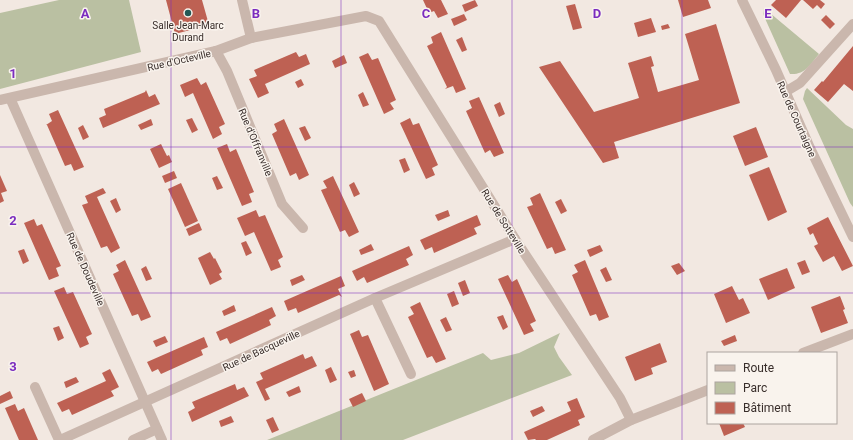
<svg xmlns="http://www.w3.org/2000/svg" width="853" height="440" viewBox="0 0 853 440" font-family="Roboto,sans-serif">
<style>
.green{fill:#bac0a2}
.building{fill:#be6153}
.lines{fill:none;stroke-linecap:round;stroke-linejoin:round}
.minor{stroke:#cab7ad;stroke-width:10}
.tertiary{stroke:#cab7ad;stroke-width:10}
.grid{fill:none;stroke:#7b2cbf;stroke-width:1;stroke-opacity:0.55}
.poi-dot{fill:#235855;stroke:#f9f3ed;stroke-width:1.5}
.labels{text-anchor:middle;stroke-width:3;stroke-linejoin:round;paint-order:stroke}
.poi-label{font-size:10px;fill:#392e2b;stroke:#f9f3ed}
.street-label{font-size:10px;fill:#392e2b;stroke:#f9f3ed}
.grid-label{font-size:13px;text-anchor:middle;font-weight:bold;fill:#7b2cbf;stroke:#f9f3ed;stroke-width:3;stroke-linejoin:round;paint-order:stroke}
</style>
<rect width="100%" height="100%" fill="#f2e8e1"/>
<!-- green -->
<g class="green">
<path d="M59,0H129L141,52L0,89V13Z"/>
<path d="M764,8L819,54C810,65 805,75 790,74L763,14Z"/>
<path d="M807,88L846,125L853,129V207L850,203L803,99L805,91Z"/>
<path d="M560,333L554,347L559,357L572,375L403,440H267L483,353L491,360L519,353Z"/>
</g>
<!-- building -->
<g class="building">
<path d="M166,0H202L209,25L175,34Z"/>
<path d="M423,0H441L448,14L438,18L434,11L429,13Z"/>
<path d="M475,0L478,6L465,12L462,5Z"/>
<path d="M678,0H708L711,8L683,17Z"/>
<path d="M776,0H801L786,18L771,5Z"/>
<path d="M803,0H820L825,4L821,9L817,5L813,9Z"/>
<path d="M575,4L582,28L573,30L566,6Z"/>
<path d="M464,14L467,20L454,26L451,19Z"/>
<path d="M826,15L835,24L830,29L821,20Z"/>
<path d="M651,18L656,32L638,37L634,23Z"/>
<path d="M668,24L670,28L662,30L661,26Z"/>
<path d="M716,24L740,103L614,142L619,158L603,163L539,67L560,61L594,112L639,98L628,63L651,56L654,66L651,67L658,92L699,80L685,34Z"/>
<path d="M441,32L466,89L456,93L453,86L445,89L447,87L427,46L433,43L431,37Z"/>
<path d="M462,37L467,50L462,52L456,40Z"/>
<path d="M853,46V91L844,84L828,102L814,90L822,81L823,82Z"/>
<path d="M296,52L299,57L306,54L310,64L265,84L269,93L258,98L249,79L257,76L254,70Z"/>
<path d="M368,53L372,60L378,58L396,100L390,103L394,109L384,114L359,57Z"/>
<path d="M344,55L347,63L335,68L332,61Z"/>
<path d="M197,78L201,85L206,82L225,124L219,127L222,134L213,139L193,93L185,97L180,85Z"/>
<path d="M301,79L304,85L298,88L295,82Z"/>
<path d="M146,90L149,97L155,94L160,104L103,128L99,118L106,115L104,109L145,92Z"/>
<path d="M363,92L369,105L363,107L358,95Z"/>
<path d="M479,97L504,153L494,157L490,150L485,153L466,111L472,108L469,101Z"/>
<path d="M500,102L505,114L499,117L494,105Z"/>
<path d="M58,110L84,167L74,171L71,164L65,166L47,125H46L52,121L49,114Z"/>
<path d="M192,118L198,130L192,133L186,120Z"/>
<path d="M410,118L413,125L419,123L438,165L432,168L435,175L426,179L400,123Z"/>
<path d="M151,119L153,125L141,130L138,125Z"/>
<path d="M284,119L309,175L299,180L296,173L290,176L272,134L277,131L274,124Z"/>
<path d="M83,125L89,137L83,140L78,128Z"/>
<path d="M305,126L311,138L305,141L299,128Z"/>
<path d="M756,127L768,157L745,166L733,136Z"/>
<path d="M161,144L167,156L169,155L172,162L159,168L150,149Z"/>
<path d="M227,144L230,152L236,149L254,192L249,194L252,202L242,206L217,148Z"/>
<path d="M405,158L410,170L404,173L399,160Z"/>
<path d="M769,167L787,212L768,221L749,175Z"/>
<path d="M174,171L177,178L165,183L162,176Z"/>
<path d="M0,175L7,191L1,193L4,201L0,203Z"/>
<path d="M217,176L223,188L217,190L212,178Z"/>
<path d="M333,176L359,232L349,237L345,230L340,232L321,190L327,188L323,181Z"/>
<path d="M354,182L360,194L354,197L349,185Z"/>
<path d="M181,183L198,221L185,227L168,189Z"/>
<path d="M103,188L106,193L97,197L120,248L111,253L107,246L101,248L82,205L88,203L85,196Z"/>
<path d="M540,193L566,250L555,254L552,247L547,249L528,209L527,207L533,205L530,198Z"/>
<path d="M116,198L121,210L116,213L110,201Z"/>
<path d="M561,199L567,211L561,214L555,202Z"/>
<path d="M256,210L259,217L265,215L283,257L278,260L281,267L271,271L254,232L245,236L237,218Z"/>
<path d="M448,210L450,216L438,221L435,215Z"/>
<path d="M477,215L481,225L474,228L477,234L434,253L432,247L425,250L420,240Z"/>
<path d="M828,217L853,266L842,271L834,256L823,262L814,246L818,244L813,233L810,235L807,228Z"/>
<path d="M34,219L37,226L42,224L61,266L56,268L59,276L49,280L24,223Z"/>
<path d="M199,223L202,230L189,236L186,229Z"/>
<path d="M246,241L252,253L246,256L241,243Z"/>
<path d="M371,244L374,250L361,255L359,250Z"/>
<path d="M600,245L603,251L590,257L587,250Z"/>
<path d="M409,246L413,255L406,259L409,265L367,283L364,277L357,281L352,271Z"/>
<path d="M24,249L29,261L23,264L18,251Z"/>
<path d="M210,252L214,259L215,258L222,272L219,274L222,279L210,285L198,258Z"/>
<path d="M125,260L151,317L141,321L138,314L132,316L113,274L119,271L116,265Z"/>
<path d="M585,260L609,317L599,321L596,314L590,316L572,275L578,272L574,265Z"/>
<path d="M805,260L810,272L802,275L797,263Z"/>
<path d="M679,263L685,271L677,275L671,266Z"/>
<path d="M146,266L152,279L146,281L141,269Z"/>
<path d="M606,267L612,280L606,282L600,270Z"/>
<path d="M787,268L795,288L768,300L759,279Z"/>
<path d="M302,275L305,280L292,286L290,280Z"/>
<path d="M508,275L512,282L517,279L536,321L530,324L534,331L524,335L498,279Z"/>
<path d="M341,276L345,286L338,289L342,297L339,295L298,313L296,308L288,311L284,301Z"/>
<path d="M465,280L470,293L463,296L458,283Z"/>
<path d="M732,286L739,300L743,298L750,313L726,323L714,294Z"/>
<path d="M64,287L67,294L73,292L92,334L86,337L89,344L80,348L54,291Z"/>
<path d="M454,291L459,304L452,307L447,294Z"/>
<path d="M840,296L845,309L843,310L848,323L821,333L811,307Z"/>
<path d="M420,302L446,359L436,363L432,356L427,358L408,317L414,314L410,307Z"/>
<path d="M234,305L236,311L224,316L222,311Z"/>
<path d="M272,307L276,316L269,320L271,325L230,344L227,338L220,341L216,332Z"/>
<path d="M503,315L508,327L503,330L497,317Z"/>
<path d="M446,317L452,330L446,332L440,320Z"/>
<path d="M59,326L64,338L58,341L53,328Z"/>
<path d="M359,330L362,337L368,335L389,384L374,391L350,334Z"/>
<path d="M735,335L737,341L724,346L721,341Z"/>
<path d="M165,336L168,342L156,347L153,341Z"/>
<path d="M204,337L208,347L201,350L203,355L161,374L158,369L152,372L147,362Z"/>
<path d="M660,343L667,362L651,368L653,374L635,381L625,357Z"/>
<path d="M303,354L305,359L312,356L317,366L265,389L270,399L265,401L256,382L263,379L260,373Z"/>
<path d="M331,367L337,380L330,383L325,370Z"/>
<path d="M110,369L119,387L111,391L114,396L72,415L69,409L62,412L57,403L106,381L102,373Z"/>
<path d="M354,370L356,376L351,378L348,372Z"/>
<path d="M76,377L79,382L66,388L64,382Z"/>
<path d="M235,384L237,390L244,387L249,396L192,422L188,412L195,408L192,402Z"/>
<path d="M299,386L301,392L289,397L286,392Z"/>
<path d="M10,391L13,398L0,404V396Z"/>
<path d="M362,393L366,401L353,407L349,399Z"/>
<path d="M577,398L585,417L578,420L580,425L547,440H536L535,439L528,440L524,432L571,411L567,402Z"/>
<path d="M15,404L18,411L24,408L38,440H19L5,408Z"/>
<path d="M542,406L545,411L533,417L530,411Z"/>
<path d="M231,416L234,422L221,427L219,421Z"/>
<path d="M273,417L279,430L272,433L266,420Z"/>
<path d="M719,423H743L745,427L724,436Z"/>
</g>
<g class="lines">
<!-- minor -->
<g class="minor">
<path d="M242,0L251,38"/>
<path d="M216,51L227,71L282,204L303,228"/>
<path d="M785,92L800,83L853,24"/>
<path d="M10,98L162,440"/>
<path d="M0,100L216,51L251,38L366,16L379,21L515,239L620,398L631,420"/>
<path d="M375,298L411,374"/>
<path d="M803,353L853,334"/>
<path d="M35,387L59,440"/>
<path d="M60,440L375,298L515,239"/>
<path d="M133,440L157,429"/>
<path d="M593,440L631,420L708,390"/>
</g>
<!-- tertiary -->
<path class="tertiary" d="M742,0L776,70L810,148L853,237"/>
</g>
<!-- grid -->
<path class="grid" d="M171,0V440M341,0V440M512,0V440M682,0V440M0,147H853M0,293H853"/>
<!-- markers -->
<circle class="poi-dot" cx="188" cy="13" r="4"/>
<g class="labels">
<!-- poi labels -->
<g class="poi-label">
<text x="188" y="29">Salle Jean-Marc<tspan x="188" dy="12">Durand</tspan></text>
</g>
<!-- street labels -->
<g class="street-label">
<text transform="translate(179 60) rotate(-13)" y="4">Rue d'Octeville</text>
<text transform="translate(797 119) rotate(66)" y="4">Rue de Courtaigne</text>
<text transform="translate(256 142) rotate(67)" y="4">Rue d'Offranville</text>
<text transform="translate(504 221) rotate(58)" y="4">Rue de Sotteville</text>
<text transform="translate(86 269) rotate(66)" y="4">Rue de Doudeville</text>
<text transform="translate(261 350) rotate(-25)" y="4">Rue de Bacqueville</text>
</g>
</g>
<g class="grid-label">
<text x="85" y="18">A</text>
<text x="256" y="18">B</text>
<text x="426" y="18">C</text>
<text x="597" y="18">D</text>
<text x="768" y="18">E</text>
<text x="13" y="78">1</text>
<text x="13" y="225">2</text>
<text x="13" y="371">3</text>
</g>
<!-- legend -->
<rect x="707" y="352" width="130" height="72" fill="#f9f3ed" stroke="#aca49f"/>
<rect x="715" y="365" width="20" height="6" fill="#cab7ad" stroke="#aca49f"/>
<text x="743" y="372" font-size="12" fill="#392e2b">Route</text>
<rect x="715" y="382" width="20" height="12" fill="#bac0a2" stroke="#aca49f"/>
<text x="743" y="392" font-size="12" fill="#392e2b">Parc</text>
<rect x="715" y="402" width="20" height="12" fill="#be6153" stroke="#aca49f"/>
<text x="743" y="412" font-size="12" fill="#392e2b">Bâtiment</text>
</svg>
